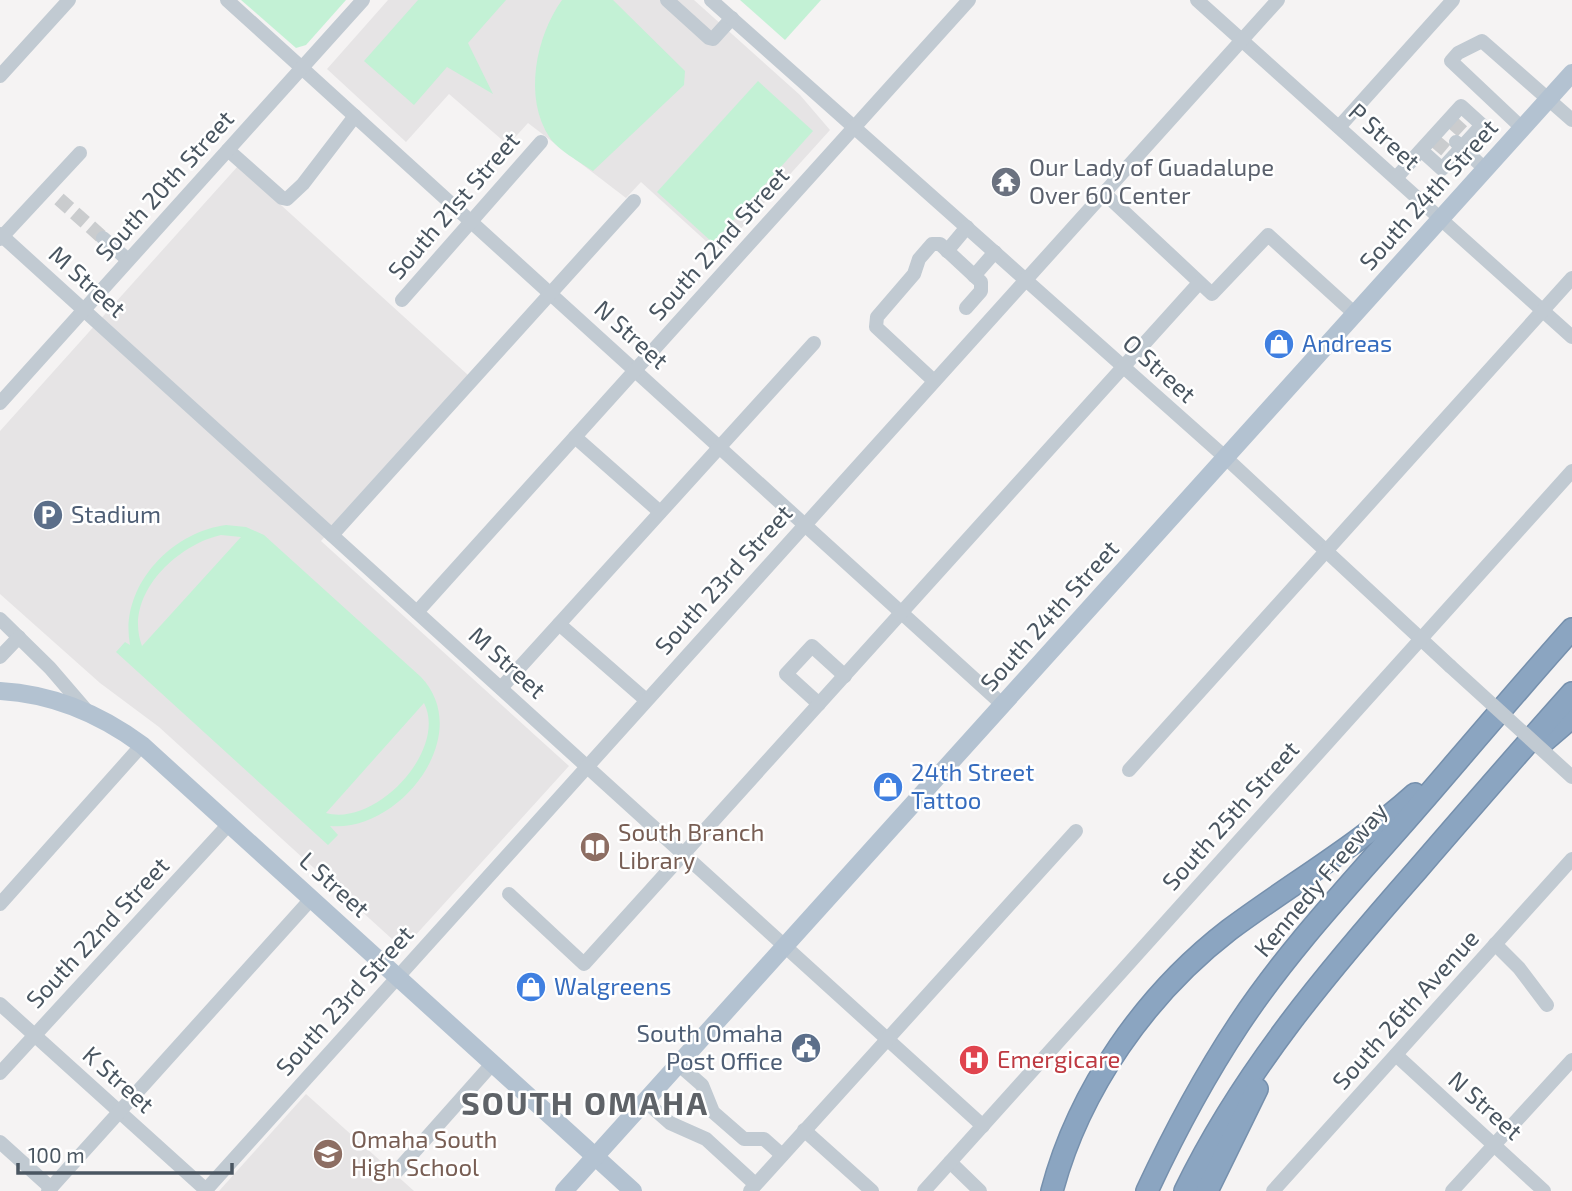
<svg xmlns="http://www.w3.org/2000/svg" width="1572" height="1191" viewBox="0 0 1572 1191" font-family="'Exo 2',sans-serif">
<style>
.education{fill:#e6e4e5}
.green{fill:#c3f1d5;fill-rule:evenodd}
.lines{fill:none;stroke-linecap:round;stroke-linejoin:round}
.minor-tunnel{stroke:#caccce;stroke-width:14;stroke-dasharray:14 7;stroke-linecap:butt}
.highway-casing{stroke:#7690ad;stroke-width:24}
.minor{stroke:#c1cad2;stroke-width:14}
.major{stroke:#b3c2d1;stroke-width:18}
.highway{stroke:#8ba5c1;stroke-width:21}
.minor-bridge{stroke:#c1cad2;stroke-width:14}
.labels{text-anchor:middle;stroke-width:5;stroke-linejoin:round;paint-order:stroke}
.street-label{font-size:24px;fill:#4a5661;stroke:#fff}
.worship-label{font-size:24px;fill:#5b616d;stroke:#fff;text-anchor:start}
.shop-label{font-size:24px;fill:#366cbe;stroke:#fff;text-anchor:start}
.service-label{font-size:24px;fill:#4e5e75;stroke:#fff;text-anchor:start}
.education-label{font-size:24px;fill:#785e54;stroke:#fff;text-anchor:start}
.health-label{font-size:24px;fill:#be3a42;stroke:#fff;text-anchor:start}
.district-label{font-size:32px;font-weight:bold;letter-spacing:2px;fill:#5f6368;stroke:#fff}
</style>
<rect width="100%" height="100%" fill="#f5f3f3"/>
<!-- education -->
<g class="education">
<path d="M388,0H694L800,95L830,130L719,253L641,182L626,198L528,123L508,145L449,94L406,142L327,69Z"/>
<path d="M238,166L468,375L321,541L569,766L403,949L159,727L100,683L0,594V431Z"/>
<path d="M306,1094L414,1191H219Z"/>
</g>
<!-- green -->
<g class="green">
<path d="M241,0H346L306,45L296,48Z"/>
<path d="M418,0H506L468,43L493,94L447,67L414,105L364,61Z"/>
<path d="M562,0H613L685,71L684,85L593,171C581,163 557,149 550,138C523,98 536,36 562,0Z"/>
<path d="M740,0H821L785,40Z"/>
<path d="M758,81L813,131L713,243L657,192Z"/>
<path d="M226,525L246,527L264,535L421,677C476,735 399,833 330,826L338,835L328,845L116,652L125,642L130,645C119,587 171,532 226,525ZM221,535L241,537L142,646C123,596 176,545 221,535ZM424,703C448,750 376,827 326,813Z"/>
</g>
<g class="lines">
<!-- minor-tunnel -->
<g class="minor-tunnel">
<path d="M1452,122L1464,133"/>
<path d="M1435,141L1448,152"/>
<path d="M59,199L103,238"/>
</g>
<!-- highway casing -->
<g class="highway-casing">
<g id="highway">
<path d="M1542,743L1572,717"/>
<path d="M1052,1191C1079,1089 1146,994 1229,930C1291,884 1357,846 1415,794"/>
<path d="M1147,1191C1174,1133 1204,1077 1239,1024C1292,944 1360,874 1422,802C1472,744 1521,686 1572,629"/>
<path d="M1185,1191C1243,1071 1330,969 1418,869C1469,810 1520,751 1572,693"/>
<path d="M1207,1191L1257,1089"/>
</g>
</g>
<!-- minor -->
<g class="minor">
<path d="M227,0L1003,705"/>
<path d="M667,0L709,38L713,39L732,18"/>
<path d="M711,0L1226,458L1450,666"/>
<path d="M1197,0L1572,337"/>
<path d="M0,76L69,0"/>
<path d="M1339,127L1453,0"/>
<path d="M1522,128L1451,61L1458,53L1482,41L1572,120"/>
<path d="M1456,142L1485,169"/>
<path d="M228,150L282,198L287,199L303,184L355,116"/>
<path d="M1396,178L1421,150L1442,169L1482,125L1461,106L1421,150"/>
<path d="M1104,193L1212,294L1268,235L1355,314"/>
<path d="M0,234L983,1126"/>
<path d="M103,238L128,260"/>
<path d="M0,239L80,153"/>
<path d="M947,251L967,227"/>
<path d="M974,276L995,252"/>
<path d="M402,300L541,142"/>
<path d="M934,381L876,327L877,317L914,274L919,259L932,244H940L981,282V291L966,308"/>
<path d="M0,403L363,0"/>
<path d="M575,437L660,512"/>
<path d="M332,535L634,201"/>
<path d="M417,612L969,0"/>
<path d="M0,619L50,668L87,711"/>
<path d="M559,624L646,700"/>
<path d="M0,657L19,637"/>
<path d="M501,688L814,343"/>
<path d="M819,704L786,674L812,646L845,676"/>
<path d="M1129,770L1572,278"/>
<path d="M509,894L584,964L1199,283"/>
<path d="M0,904L142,745"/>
<path d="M1495,944L1519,968L1547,1005"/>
<path d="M0,1004L206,1190"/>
<path d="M1396,1055L1544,1191"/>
<path d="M678,1064L702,1085L713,1112L744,1139H764L782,1155"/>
<path d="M0,1073L230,823"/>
<path d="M645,1101L670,1123L706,1139L755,1184"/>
<path d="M804,1130L872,1191"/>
<path d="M0,1142L51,1188"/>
<path d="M950,1162L980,1191"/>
<path d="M397,1171L493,1063"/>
<path d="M48,1191L312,898"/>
<path d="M205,1191L1278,0"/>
<path d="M750,1191L1076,831"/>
<path d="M924,1191L1572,471"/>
<path d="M1273,1191L1572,859"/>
<path d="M1452,1191L1572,1060"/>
</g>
<!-- major -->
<g class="major">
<path d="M0,691C54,694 100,714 142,745L633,1191"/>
<path d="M564,1191L1572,73"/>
</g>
<!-- highway -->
<use href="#highway" class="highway"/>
<!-- minor-bridge -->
<path class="minor-bridge" d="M1450,666L1572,777"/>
</g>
<!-- icons -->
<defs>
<g id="temple-disc" transform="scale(1.575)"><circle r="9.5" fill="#6b7280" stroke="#fff"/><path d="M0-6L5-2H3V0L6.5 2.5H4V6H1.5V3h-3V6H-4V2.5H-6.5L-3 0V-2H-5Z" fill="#fff"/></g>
<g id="shop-disc" transform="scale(1.575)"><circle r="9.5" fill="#3f7fe0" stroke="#fff"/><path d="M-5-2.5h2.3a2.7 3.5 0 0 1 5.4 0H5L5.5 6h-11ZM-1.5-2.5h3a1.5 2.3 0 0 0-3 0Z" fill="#fff"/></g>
<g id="parking-disc" transform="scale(1.575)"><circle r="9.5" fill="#5c6f8a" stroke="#fff"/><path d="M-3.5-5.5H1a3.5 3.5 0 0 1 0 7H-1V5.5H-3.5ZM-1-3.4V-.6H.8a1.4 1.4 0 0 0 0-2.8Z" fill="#fff"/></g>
<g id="library-disc" transform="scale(1.575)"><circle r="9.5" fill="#8d6e63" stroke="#fff"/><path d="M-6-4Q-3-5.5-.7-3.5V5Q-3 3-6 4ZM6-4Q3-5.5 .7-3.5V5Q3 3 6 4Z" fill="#fff"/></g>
<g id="civic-disc" transform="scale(1.575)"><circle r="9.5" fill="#5c6f8a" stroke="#fff"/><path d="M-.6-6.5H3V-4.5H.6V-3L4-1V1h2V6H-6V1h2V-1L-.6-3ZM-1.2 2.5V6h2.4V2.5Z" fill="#fff"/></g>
<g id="hospital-disc" transform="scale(1.575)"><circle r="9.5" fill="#e0444e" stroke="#fff"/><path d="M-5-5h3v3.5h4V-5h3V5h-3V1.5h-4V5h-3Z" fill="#fff"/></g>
<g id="school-disc" transform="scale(1.575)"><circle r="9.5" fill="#8d6e63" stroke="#fff"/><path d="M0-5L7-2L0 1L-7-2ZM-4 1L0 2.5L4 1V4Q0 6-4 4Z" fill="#fff"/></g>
</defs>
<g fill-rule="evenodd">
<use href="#temple-disc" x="1006" y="182"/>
<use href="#shop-disc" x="1279" y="344"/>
<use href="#parking-disc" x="48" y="515"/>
<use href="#shop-disc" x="888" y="787"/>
<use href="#library-disc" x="595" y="847"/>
<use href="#shop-disc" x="531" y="987"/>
<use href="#civic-disc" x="806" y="1048"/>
<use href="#hospital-disc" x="974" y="1060"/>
<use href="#school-disc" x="328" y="1154"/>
</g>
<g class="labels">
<!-- street labels -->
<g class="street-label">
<text transform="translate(1384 137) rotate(42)" y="8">P Street</text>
<text transform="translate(165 186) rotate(-48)" y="8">South 20th Street</text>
<text transform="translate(1429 195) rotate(-48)" y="8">South 24th Street</text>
<text transform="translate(454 206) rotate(-49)" y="8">South 21st Street</text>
<text transform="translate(719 244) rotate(-48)" y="8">South 22nd Street</text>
<text transform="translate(87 282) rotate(42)" y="8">M Street</text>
<text transform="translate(631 335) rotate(42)" y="8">N Street</text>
<text transform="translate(1159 369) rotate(42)" y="8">O Street</text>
<text transform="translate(724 580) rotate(-48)" y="8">South 23rd Street</text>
<text transform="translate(1050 616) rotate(-48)" y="8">South 24th Street</text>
<text transform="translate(507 663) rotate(42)" y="8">M Street</text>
<text transform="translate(1231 816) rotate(-48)" y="8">South 25th Street</text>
<text transform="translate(1321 880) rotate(-50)" y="8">Kennedy Freeway</text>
<text transform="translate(334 885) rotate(42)" y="8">L Street</text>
<text transform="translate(98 933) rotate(-47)" y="8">South 22nd Street</text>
<text transform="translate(345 1001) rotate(-48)" y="8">South 23rd Street</text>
<text transform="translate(1406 1010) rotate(-48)" y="8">South 26th Avenue</text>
<text transform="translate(118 1080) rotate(42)" y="8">K Street</text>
<text transform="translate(1485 1106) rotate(42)" y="8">N Street</text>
</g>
<!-- worship labels -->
<g class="worship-label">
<text x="1029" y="176">Our Lady of Guadalupe<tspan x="1029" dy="28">Over 60 Center</tspan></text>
</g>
<!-- shop labels -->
<g class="shop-label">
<text x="1302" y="352">Andreas</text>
<text x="911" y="781">24th Street<tspan x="911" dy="28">Tattoo</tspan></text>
<text x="554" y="995">Walgreens</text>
</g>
<!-- service labels -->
<g class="service-label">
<text x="71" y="523">Stadium</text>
<text x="783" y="1042" text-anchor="end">South Omaha<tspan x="783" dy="28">Post Office</tspan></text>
</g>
<!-- education labels -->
<g class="education-label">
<text x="618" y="841">South Branch<tspan x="618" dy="28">Library</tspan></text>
<text x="351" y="1148">Omaha South<tspan x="351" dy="28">High School</tspan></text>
</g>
<!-- health labels -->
<g class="health-label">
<text x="997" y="1068">Emergicare</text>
</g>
<!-- district labels -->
<g class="district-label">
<text x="585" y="1115">SOUTH OMAHA</text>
</g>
</g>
<!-- scale -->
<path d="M18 1163v10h214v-10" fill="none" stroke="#4a5661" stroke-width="3.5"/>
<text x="28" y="1163" font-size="21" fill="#4a5661" stroke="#ffffff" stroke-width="5" paint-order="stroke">100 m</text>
</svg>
